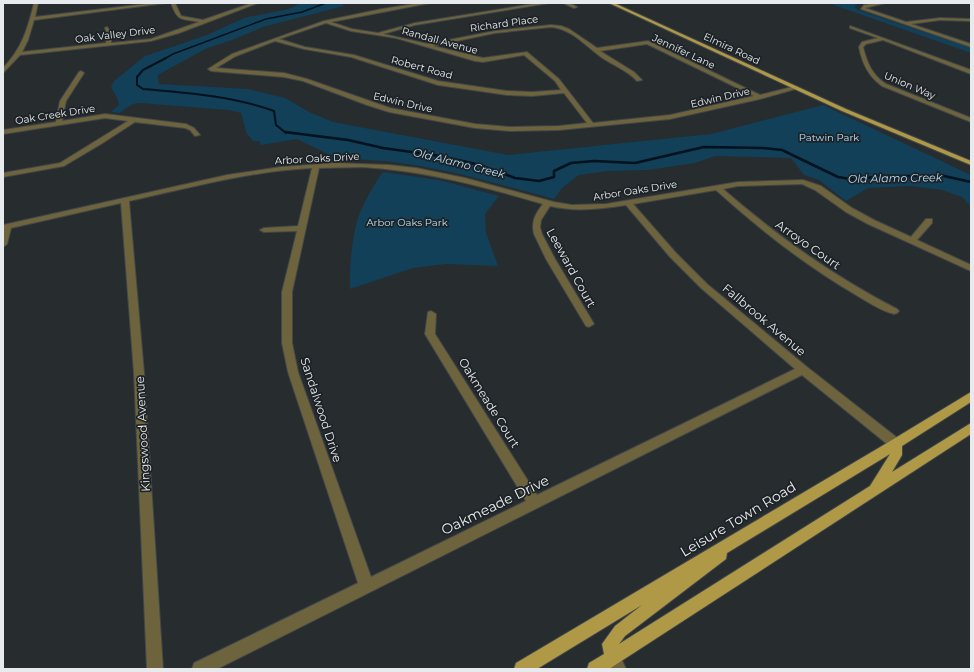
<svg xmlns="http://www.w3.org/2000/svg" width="974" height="672" viewBox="0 0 974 672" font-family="Montserrat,sans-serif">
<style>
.green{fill:#114058}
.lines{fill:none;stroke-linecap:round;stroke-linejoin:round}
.stream-far2{stroke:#00121e;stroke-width:1.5}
.stream-far1{stroke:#00121e;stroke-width:2}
.stream{stroke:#00121e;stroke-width:2.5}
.minor-casing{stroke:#42474a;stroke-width:2}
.major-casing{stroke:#42474a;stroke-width:2}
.minor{fill:#6d633d;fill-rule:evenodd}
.major{fill:#af9947;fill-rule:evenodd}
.labels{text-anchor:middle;stroke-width:3.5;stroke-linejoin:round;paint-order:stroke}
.far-street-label{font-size:10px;fill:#e7ebed;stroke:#1d2226}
.far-park-label{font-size:10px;fill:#b6e0fa;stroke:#1d2226}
.far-water-label{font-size:11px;font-style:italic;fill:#b3ddf7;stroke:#1d2226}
.street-label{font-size:12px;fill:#e7ebed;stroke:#1d2226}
.near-street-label{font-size:14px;fill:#e7ebed;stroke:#1d2226}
</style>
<rect width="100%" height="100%" fill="#272c2f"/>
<!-- green -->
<g class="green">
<path d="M301,3H341L344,6L263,27L232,40L205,49L158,75L159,84L248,89L285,98L309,112L333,122L508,155L711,134L823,105L971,175V207L962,197L942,190L911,186L868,188L846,201L819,180L804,175L791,158L715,156L695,163L648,170L607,171L579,175L562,188L554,199C493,183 431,163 368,160C354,159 339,160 325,161L328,154L297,139L261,145L259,141H253L247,134L241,113L229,110L140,103L133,104L119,113L111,112L119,105L118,100L111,87L114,81L145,56L207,35L244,18L289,9Z"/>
<path d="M828,3H851L858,5L854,7L858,10L971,48V53Z"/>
<path d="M383,172L439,180L499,196L485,214L486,233L498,266L446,264L413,268L350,289C349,270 352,237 358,218C364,201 373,186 383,172Z"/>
</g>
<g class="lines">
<!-- stream-far2 -->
<path class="stream-far2" d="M164,59L173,54L266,19L302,12L326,3"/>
<!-- stream-far1 -->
<path class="stream-far1" d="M166,58L143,70L137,77V85L143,89C188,93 232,96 274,111L276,125L286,133"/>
<!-- stream -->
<path class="stream" d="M285,132L348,140L383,148L440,156L480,165L515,178L539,181L554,177V171L571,163L594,161L635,163L704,147L763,148L782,150L838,177L856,180L879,176H944L971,182"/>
<!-- minor casing -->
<g class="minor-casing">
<g id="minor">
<path d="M34,3H38L35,17L154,3H166L34,20L28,40L22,52L106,43L107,34L105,28L107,27L111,32V43L151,39L199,22C180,18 178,22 171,3H175L181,16L203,20L252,3H258L179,33L151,41L20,55L3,73V68C22,49 28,28 34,3Z"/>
<path d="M420,3H430L331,22L352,29L378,33L415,23L539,3H549L415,25L383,34L428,44L495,31L551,25L561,26L569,29L597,48L648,41L760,95L796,86L799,88L760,99L670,119L559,130L510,131L475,128L389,112L367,105L303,81L284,77L211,71L208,69L232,54L324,21L382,9ZM326,23L351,31L396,38L475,61L483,62L524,55L555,81L561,90L532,92L507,91L438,81L354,55L305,47L279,39ZM551,27C573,29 586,47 604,59C615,66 628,71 637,81L642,80L634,72L600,51L647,44L754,96L670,115L593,123L559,79L527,52L483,58L433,46L495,33ZM275,41L304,49L351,57L438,85L507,95L532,96L564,93L587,123L559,126L510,127L475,124L390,108L307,79L284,73L216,68L236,56Z"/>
<path d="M563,3H569L577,7L574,8Z"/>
<path d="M876,3H885L865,8L906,22L940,18L971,19V21L940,20L911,24L971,44V47L861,9L864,5Z"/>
<path d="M850,26L971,70V74L883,40L866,44L863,47C867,63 872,75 886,84L971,118V122L882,86C868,76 862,63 859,47L862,42L878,38L850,28Z"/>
<path d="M81,71L84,73L66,101L62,121L105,114L186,124L194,128L200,135L195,136L190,130L185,128L135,122L101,144L64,166L3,177V173L60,163L128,121L105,118L3,134V130L56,122L60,101L79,72Z"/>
<path d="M335,163L389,165L416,168L465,178L554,202L572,205L606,204L738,182L803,180L821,186L852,208L874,220L911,237L926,219H932V223L917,240L971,265V271L868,224L846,212L815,190L802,184L738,186L723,189C777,236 833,276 897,309L899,311L897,313L894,314C881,311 868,302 856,295C805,265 759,229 716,190L633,204L676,253L707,284L807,367L900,440L902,444L900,448L896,449L892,448L802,375L217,669H192L194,663L358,583L288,372L282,343V292L297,231L264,232L260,230L264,228L298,226L312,168C250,171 189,188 129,201L144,373L163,669H147L134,373L121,203L11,228L7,244L3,247V225L227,175L281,167ZM362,167C426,171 482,186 543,204C535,214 531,222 534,234L546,259L586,326L589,327L594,324L555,259L542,234L540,227L541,220L550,206C575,212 600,209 626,205L670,257L701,288L795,369L537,495L435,334L436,314L431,311L428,312L425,334L526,501L371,577L298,372L292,343V292L319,168Z"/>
<path d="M612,650L618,652L626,669H609L604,658L606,652Z"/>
</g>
</g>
<!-- major casing -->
<g class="major-casing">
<g id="major">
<path d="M609,3H614L846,109L971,161V165L842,111Z"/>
<path d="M971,392V402L902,446V455L892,472L971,423V434L609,669H587L589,663L604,654L602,644L615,626L642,605L537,669H514L516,663L892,440ZM890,454L870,486L619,644L625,636L726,559L727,553Z"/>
</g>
</g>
<!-- minor -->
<use href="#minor" class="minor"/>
<!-- major -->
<use href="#major" class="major"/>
</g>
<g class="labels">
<!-- far-street labels -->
<g class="far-street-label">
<text transform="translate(504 23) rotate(-8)" y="4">Richard Place</text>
<text transform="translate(115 34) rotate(-7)" y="4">Oak Valley Drive</text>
<text transform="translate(440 40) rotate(15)" y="4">Randall Avenue</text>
<text transform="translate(732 48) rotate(25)" y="4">Elmira Road</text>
<text transform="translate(684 51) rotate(25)" y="4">Jennifer Lane</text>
<text transform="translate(422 67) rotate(15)" y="4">Robert Road</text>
<text transform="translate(910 85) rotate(23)" y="4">Union Way</text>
<text transform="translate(720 97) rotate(-13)" y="4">Edwin Drive</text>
<text transform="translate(403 102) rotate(13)" y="4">Edwin Drive</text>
<text transform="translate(55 114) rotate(-9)" y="4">Oak Creek Drive</text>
<text transform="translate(317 158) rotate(-3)" y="4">Arbor Oaks Drive</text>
<text transform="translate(635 190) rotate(-9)" y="4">Arbor Oaks Drive</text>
</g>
<!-- far-park labels -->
<g class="far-park-label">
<text x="829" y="141">Patwin Park</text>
<text x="407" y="226">Arbor Oaks Park</text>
</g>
<!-- far-water labels -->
<g class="far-water-label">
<text transform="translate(459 163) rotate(14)" y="4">Old Alamo Creek</text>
<text transform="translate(895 178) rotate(-1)" y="4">Old Alamo Creek</text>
</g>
<!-- street labels -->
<g class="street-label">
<text transform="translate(808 245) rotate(35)" y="4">Arroyo Court</text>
<text transform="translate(571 268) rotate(61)" y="4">Leeward Court</text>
<text transform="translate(764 320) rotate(40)" y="4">Fallbrook Avenue</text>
<text transform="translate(489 403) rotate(58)" y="4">Oakmeade Court</text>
<text transform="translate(321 410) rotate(72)" y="4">Sandalwood Drive</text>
<text transform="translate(143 434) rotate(-93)" y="4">Kingswood Avenue</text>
</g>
<!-- near-street labels -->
<g class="near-street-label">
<text transform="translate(495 505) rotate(-26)" y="5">Oakmeade Drive</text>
<text transform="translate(738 519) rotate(-31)" y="5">Leisure Town Road</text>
</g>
</g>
<!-- border -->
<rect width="974" height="672" fill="none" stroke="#e7ebed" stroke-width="8"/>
</svg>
